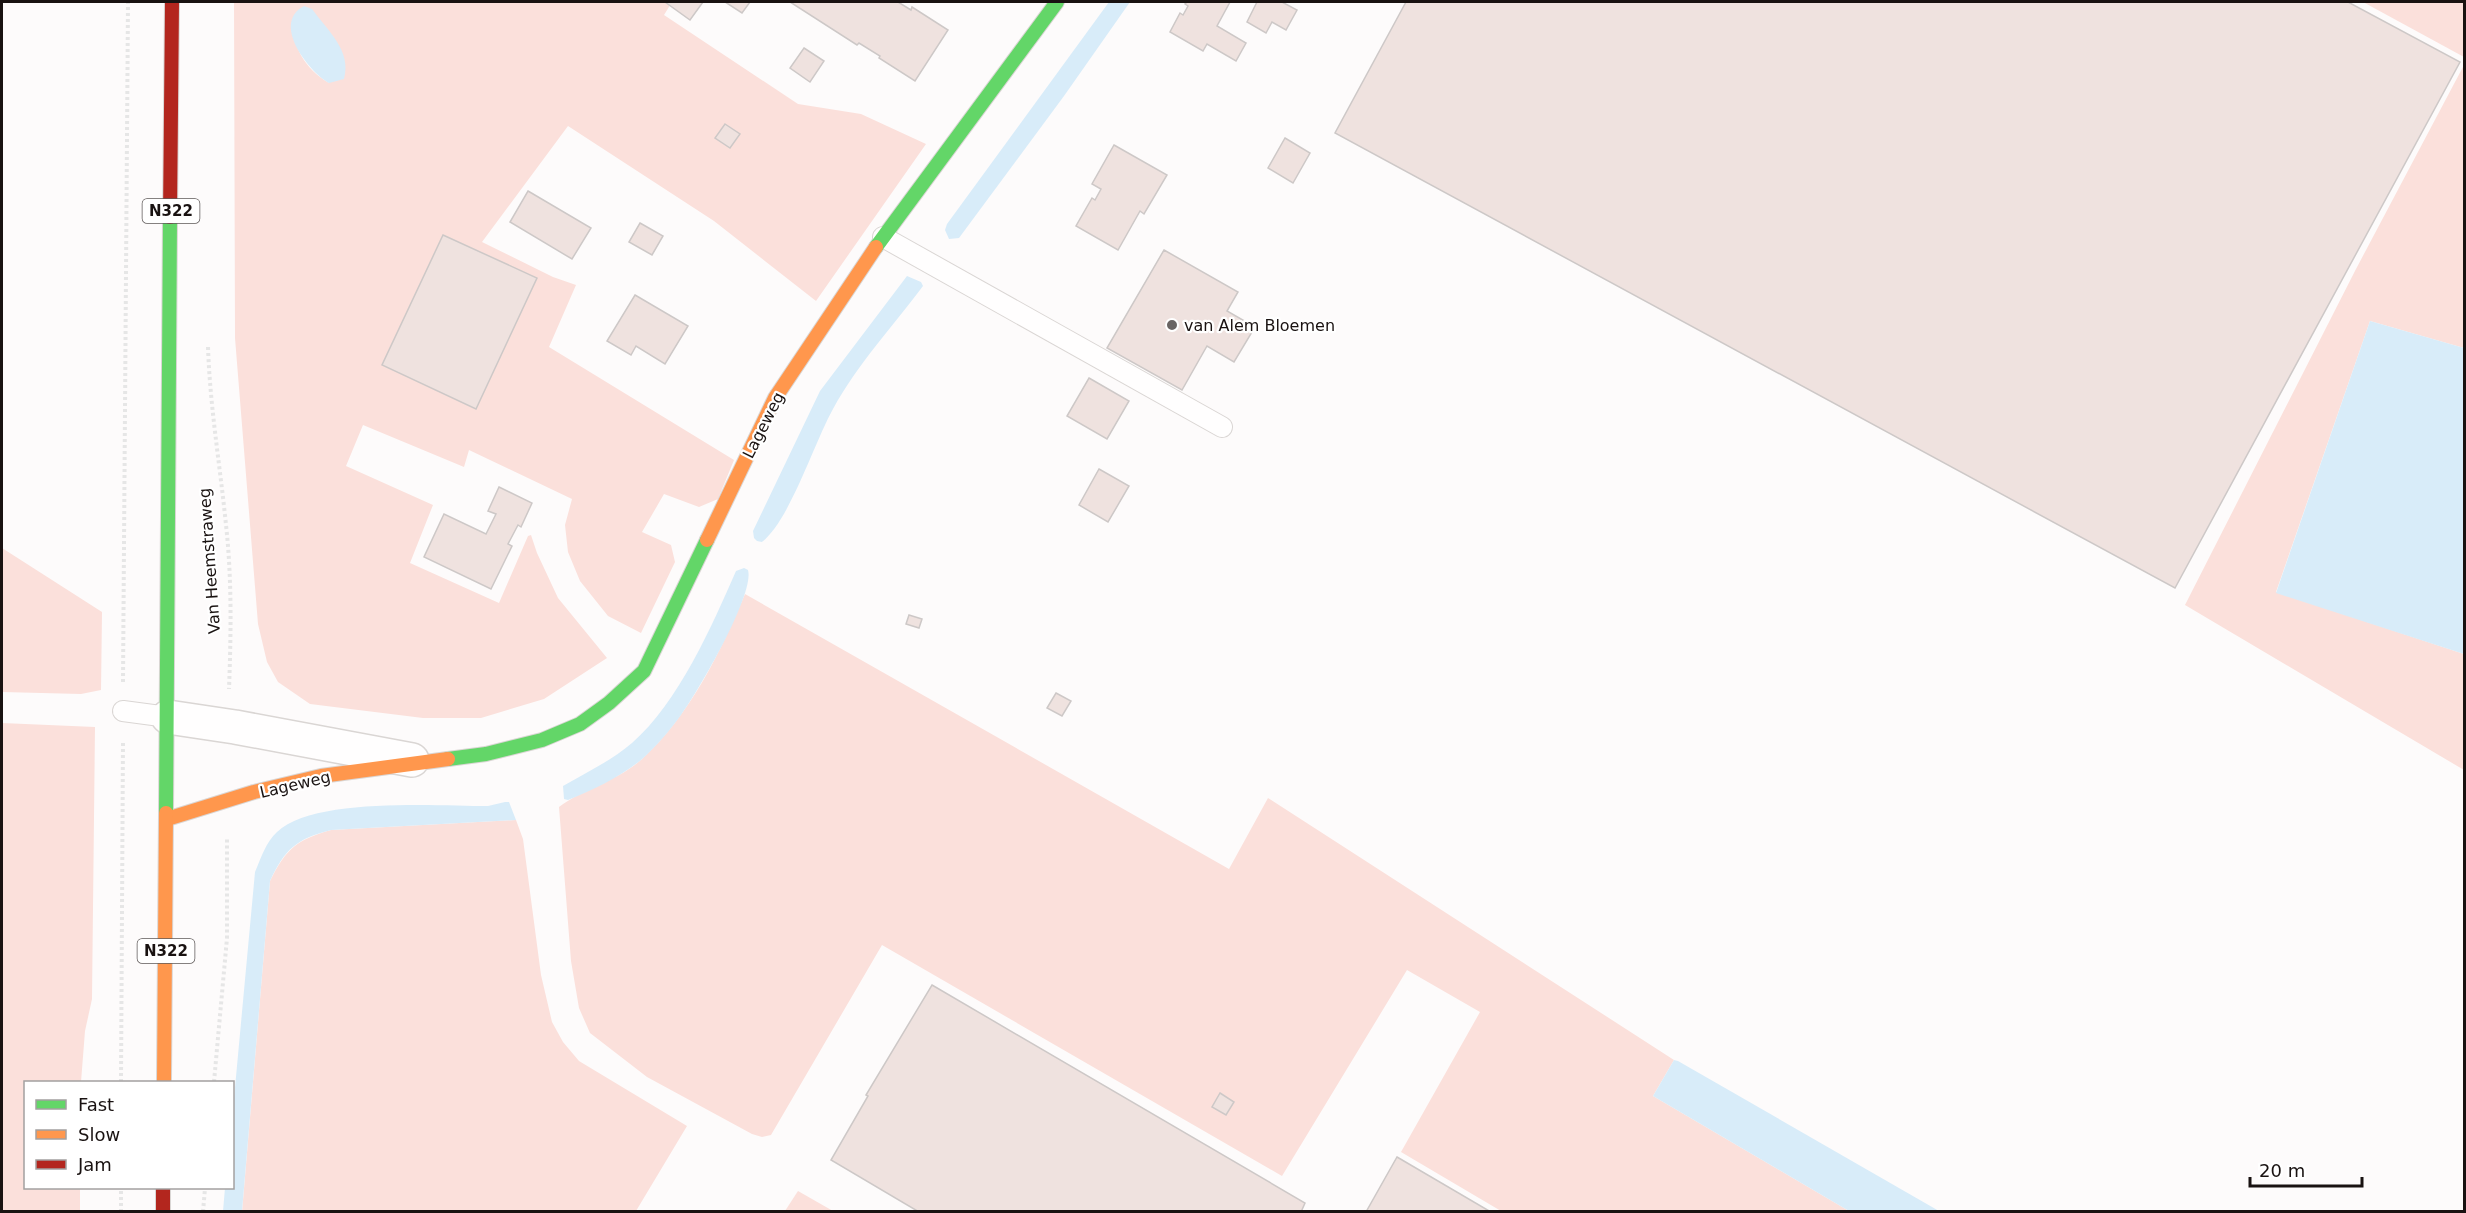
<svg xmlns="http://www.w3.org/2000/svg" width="2466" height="1213" viewBox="0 0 2466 1213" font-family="'DejaVu Sans',sans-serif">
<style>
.green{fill:#fbe0db;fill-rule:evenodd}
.water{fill:#d8ecf9}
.building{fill:#efe2df;stroke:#cdc8c7;stroke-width:1.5}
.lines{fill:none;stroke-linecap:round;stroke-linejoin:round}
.lane-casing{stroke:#dad6d4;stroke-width:22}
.street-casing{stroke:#dad6d4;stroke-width:36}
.fast-casing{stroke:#dad6d4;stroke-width:16}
.slow-casing{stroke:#dad6d4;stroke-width:16}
.jam-casing{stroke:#dad6d4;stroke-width:16}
.path{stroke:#e6e6e6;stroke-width:4;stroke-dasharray:3 3;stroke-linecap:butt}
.lane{stroke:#fffefe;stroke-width:20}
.street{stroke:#fffefe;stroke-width:33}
.fast{stroke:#63d668;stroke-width:14}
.slow{stroke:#ff974d;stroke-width:14}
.jam{stroke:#b3261e;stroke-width:14}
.poi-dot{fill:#696463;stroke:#fff;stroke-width:2}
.labels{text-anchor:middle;stroke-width:4.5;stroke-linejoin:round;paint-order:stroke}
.shield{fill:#fff;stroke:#5e5958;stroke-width:1.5}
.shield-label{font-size:15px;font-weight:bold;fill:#191211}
.poi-label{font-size:16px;fill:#191211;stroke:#fff;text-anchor:start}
.street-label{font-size:16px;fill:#191211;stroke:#fff}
</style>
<rect width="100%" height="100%" fill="#fdfbfb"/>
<!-- green -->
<g class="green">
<path d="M234,2H672L664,15L798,104L861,114L926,144L816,301L714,221L568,126L482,242L553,277L576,285L549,347L734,460L718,499L699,507L664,494L642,532L671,545L675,562L641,633L608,616L580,581L568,552L565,525L572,499L469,450L464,467L363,425L346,466L433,505L410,563L499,603L528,536L531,535L537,553L558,598L607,658L544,699L481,718H423L310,704L278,682L267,662L258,624L235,338ZM292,19L329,83C305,69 292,46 292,19Z"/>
<path d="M2363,2H2464V57Z"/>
<path d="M2464,65V348L2370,321L2276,592L2464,654V770L2185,605L2356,269Z"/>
<path d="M2,548L102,612L101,690L81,694L2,692Z"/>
<path d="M745,594L1229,869L1268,798L1674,1060L1653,1096L1849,1211H1501L1401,1152L1480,1012L1407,970L1282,1176L882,945L771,1135L762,1137L752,1134L647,1077L590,1033L579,1008L571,961L559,807C584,788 618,781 642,759C690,715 720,653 745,594Z"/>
<path d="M2,723L95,727L92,999L85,1031L81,1082H26V1188H80V1211H2Z"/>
<path d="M516,820L523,839L541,975L552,1022L563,1042L579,1061L687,1126L636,1211L242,1212L270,881C286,849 296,840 331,830Z"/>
<path d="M798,1191L833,1211H785Z"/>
</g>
<!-- water -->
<g class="water">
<path d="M1109,2H1130L1064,96L959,238L949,239L945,230L947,224Z"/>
<path d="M304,6L312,9C328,31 352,51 344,79L329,83C308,71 271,23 304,6Z"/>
<path d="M907,276L921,282L923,286C893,326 857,365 833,409C814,443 790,520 762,542L757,541L754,538L753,531L820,391Z"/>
<path d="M2370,321L2464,348V654L2276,593Z"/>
<path d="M744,568L748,570C755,594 698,692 681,715C670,730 656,747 641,760C620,777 593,790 568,800L564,799L563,786C587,772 611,761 632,743C678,703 712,626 736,571Z"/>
<path d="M505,802H509L516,820L331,830C296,839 285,849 270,881L242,1211H223L225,1188H232L233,1109L255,872C261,858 266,842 277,832C313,797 438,806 488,806Z"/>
<path d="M1674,1060L1678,1061L1939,1211H1849L1653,1096Z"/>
</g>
<!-- building -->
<g class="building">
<path d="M665,2H703L690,20Z"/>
<path d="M725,2H750L742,13Z"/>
<path d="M790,2H898L911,10L912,7L948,30L915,81L879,58L880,56L859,43L857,45Z"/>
<path d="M1187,2H1230L1217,26L1246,43L1236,61L1207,44L1203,51L1170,32L1180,13L1183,15L1188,6L1185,4Z"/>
<path d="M1257,2H1282L1297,10L1286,30L1272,22L1266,33L1247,22Z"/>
<path d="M1406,2H2348L2460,62L2175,588L1335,133Z"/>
<path d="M804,48L824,61L810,82L790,68Z"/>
<path d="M725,124L740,134L730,148L715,138Z"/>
<path d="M1285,138L1310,153L1293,183L1268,168Z"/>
<path d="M1114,145L1167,175L1144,214L1140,211L1118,250L1076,226L1092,198L1095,200L1101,189L1092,184Z"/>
<path d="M528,191L591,228L572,259L510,222Z"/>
<path d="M640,223L663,236L652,255L629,242Z"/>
<path d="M443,235L537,278L476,409L382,365Z"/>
<path d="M1164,250L1238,292L1227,311L1255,327L1234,362L1207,346L1182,390L1107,348Z"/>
<path d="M635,295L688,326L665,364L636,346L631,355L607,341Z"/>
<path d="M1089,378L1129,401L1107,439L1067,416Z"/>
<path d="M1099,469L1129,486L1108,522L1079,505Z"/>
<path d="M499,487L532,503L521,527L518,525L508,544L512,546L491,589L424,557L444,514L486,534L496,514L488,511Z"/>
<path d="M909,615L922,619L919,628L906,624Z"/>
<path d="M1056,693L1071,701L1062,716L1047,708Z"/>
<path d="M932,985L1305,1203L1301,1212H919L831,1160L868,1096L866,1095Z"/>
<path d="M1220,1093L1234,1102L1226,1115L1212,1107Z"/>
<path d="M1397,1157L1491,1212H1366Z"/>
</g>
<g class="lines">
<!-- lane casing -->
<g class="lane-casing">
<g id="lane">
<path d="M883,237L1222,427"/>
<path d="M123,711L168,717"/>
</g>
</g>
<!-- street casing -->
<g class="street-casing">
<path id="street" d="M168,717L235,727L412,760"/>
</g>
<!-- fast casing -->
<g class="fast-casing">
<g id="fast">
<path d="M876,247L1057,2"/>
<path d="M448,759L486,754L542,740L580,724L609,703L644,671L707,540"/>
<path d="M166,813L170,217"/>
</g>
</g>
<!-- slow casing -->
<g class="slow-casing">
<g id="slow">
<path d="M707,540L775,398L876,247"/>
<path d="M167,819L254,792L321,776L448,759"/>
<path d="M164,1082L166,813"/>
</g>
</g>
<!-- jam casing -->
<g class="jam-casing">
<g id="jam">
<path d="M170,217L172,2"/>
<path d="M163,1188V1212"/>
</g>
</g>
<!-- path -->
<g class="path">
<path d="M208,347C210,407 220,465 226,525C232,579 231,635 229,689"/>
<path d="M123,682L128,2"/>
<path d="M121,1082L123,740"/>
<path d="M214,1082L227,938V838"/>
<path d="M121,1212V1188"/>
<path d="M203,1212L205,1188"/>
</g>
<!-- lane -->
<use href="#lane" class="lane"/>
<!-- street -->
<use href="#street" class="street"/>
<!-- fast -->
<use href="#fast" class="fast"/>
<!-- slow -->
<use href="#slow" class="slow"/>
<!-- jam -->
<use href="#jam" class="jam"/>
</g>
<!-- markers -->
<circle class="poi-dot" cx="1172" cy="325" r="6"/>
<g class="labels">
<!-- shield labels -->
<g class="shield">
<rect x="142.5" y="199" width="57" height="24" rx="4.5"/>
<rect x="137.5" y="939" width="57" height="24" rx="4.5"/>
</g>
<g class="shield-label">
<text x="171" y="216">N322</text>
<text x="166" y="956">N322</text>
</g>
<!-- poi labels -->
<g class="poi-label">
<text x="1184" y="331">van Alem Bloemen</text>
</g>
<!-- street labels -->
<g class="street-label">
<text transform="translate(763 425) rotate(-63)" y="6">Lageweg</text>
<text transform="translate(209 561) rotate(-94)" y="6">Van Heemstraweg</text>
<text transform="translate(295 784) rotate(-13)" y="6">Lageweg</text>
</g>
</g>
<!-- border -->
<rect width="2466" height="1213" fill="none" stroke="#191211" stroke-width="6"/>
<!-- legend -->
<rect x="24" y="1081" width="210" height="108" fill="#ffffff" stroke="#a3a0a0" stroke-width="1.5"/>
<rect x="36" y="1100" width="30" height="9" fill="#63d668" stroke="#a3a0a0" stroke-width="1.5"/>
<text x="78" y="1111" font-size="18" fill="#191211">Fast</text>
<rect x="36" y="1130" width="30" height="9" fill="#ff974d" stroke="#a3a0a0" stroke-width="1.5"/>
<text x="78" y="1141" font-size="18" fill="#191211">Slow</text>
<rect x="36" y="1160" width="30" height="9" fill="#b3261e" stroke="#a3a0a0" stroke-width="1.5"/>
<text x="78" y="1171" font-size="18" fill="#191211">Jam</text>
<!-- scale -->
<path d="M2250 1177v9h112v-9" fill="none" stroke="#191211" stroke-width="3"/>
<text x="2259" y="1177" font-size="18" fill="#191211" stroke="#ffffff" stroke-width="4.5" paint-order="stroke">20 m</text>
</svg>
